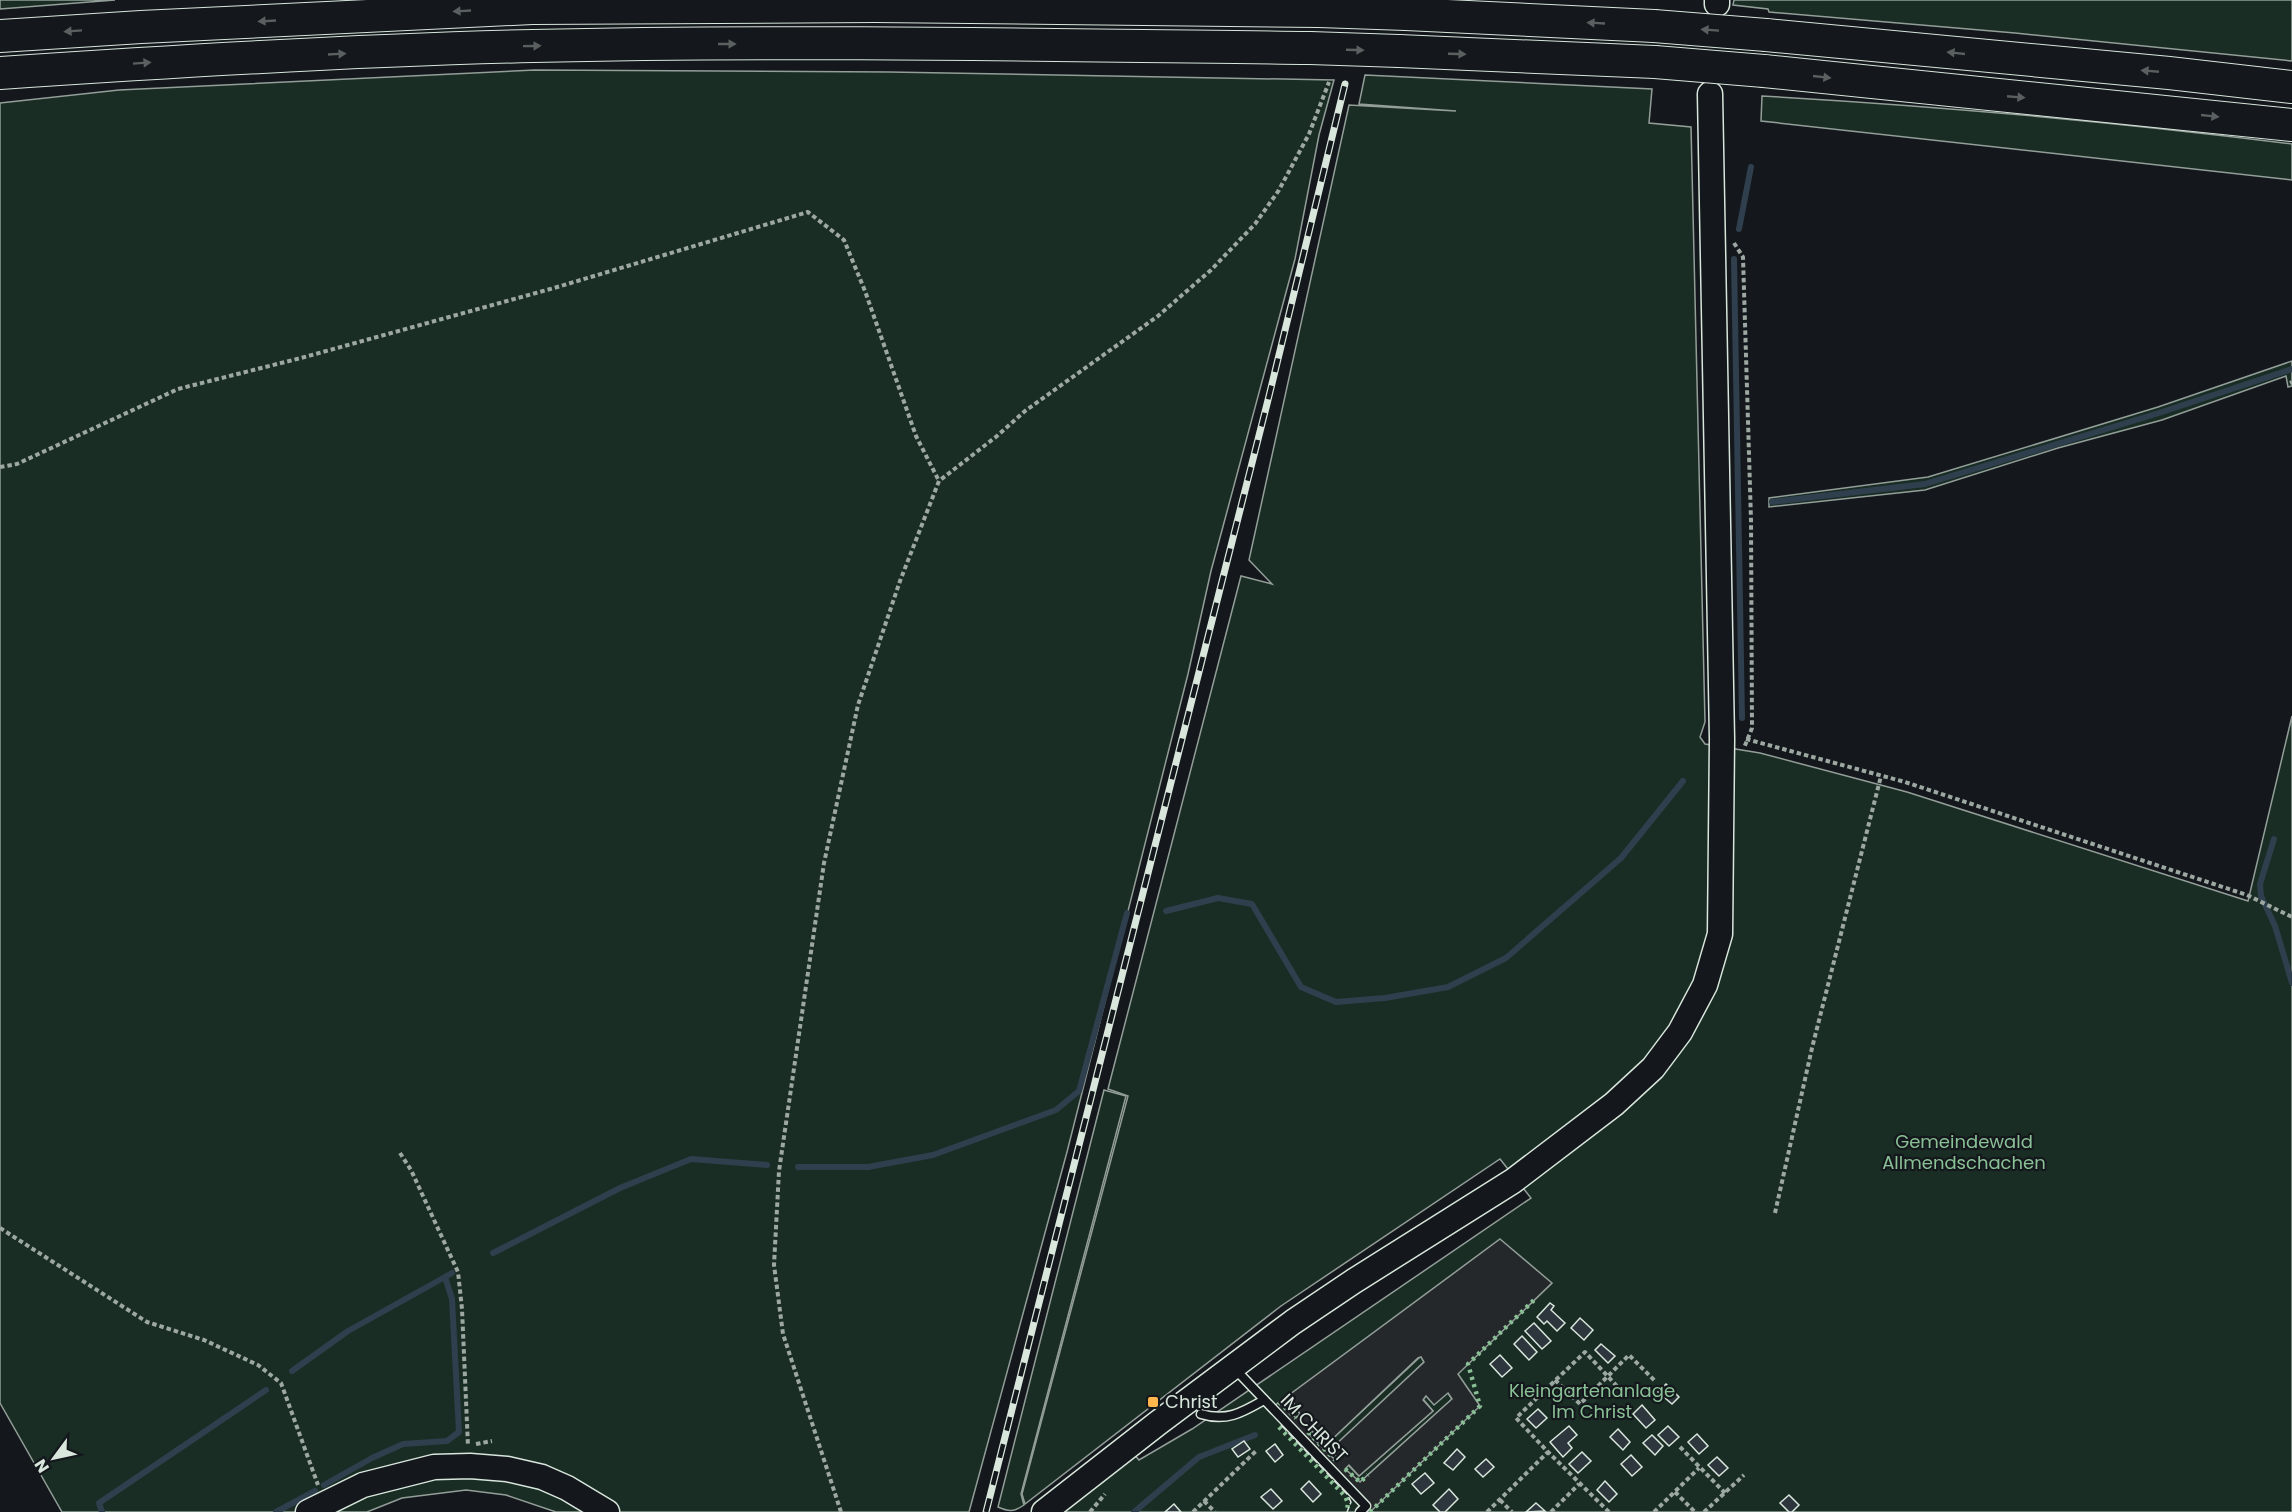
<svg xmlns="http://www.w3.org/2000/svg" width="2292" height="1512" viewBox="0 0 2292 1512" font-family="Poppins,sans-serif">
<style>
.green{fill:#1a2d24;stroke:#939e99;stroke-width:1.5;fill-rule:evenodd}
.parking{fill:#24282b;stroke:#939e99;stroke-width:1.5;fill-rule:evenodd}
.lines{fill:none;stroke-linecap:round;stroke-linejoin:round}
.stream{stroke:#2f3f4d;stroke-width:6}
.building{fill:#2c363c;stroke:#d8e6dc;stroke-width:1.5}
.lane-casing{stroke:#d8e6dc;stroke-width:11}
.secondary-casing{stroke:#d8e6dc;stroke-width:27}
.highway-casing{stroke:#d8e6dc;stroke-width:34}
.path{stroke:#9da8a2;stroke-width:4;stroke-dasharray:4.5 3;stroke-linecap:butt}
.lane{stroke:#14181c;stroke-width:8}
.secondary{stroke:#14181c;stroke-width:24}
.highway{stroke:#14181c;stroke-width:32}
.rail-casing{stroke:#d8e6dc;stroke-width:7}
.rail{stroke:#14181c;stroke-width:4.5;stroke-dasharray:14;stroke-linecap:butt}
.highway-bridge-casing{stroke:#d8e6dc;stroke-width:34;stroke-linecap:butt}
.highway-bridge{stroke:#14181c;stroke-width:32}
.hedge{stroke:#8ac095;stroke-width:4.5;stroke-dasharray:3 4.5;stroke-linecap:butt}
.fence{stroke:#d8e6dc;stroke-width:1.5;stroke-dasharray:8 3;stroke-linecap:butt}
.oneway{fill:#59605f}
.poi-dot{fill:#ffb74d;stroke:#14181c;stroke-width:2}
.labels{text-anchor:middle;stroke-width:4.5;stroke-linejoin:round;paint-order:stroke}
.park-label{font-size:18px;fill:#8ac095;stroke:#14181c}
.poi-label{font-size:18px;fill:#d8e6dc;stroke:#14181c;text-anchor:start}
.street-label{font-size:18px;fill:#d8e6dc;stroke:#14181c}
</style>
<rect width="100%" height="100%" fill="#14181c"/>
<!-- green -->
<g class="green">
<path d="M0,0H115L0,9Z"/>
<path d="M1734,0H2292V61L2015,33L1769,12L1768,9L1733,5Z"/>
<path d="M535,70L889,72L1334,80L1319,135L1295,259L1211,571L1188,674L1067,1152L969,1512H556L506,1495L466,1490L402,1498L367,1512H62L0,1403V103L119,90Z"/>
<path d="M1365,75L1652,89L1649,123L1691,127L1705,722L1700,737L1705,744L1760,753L1907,792L2248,901L2292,716V1512H1060L1133,1453L1139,1460L1192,1429L1531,1198L1500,1159L1281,1306L1025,1504L1022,1494L1128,1096L1108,1089L1241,576L1272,584L1249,560L1349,105L1456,111L1359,104ZM1552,1283L1457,1374L1479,1406L1366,1506L1296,1418L1300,1414L1289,1395Z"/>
<path d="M1762,96C1939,106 2116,122 2292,144V180L1761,121Z"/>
<path d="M2292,361V386L2288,387L2286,376L2162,420L2058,448L1925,490L1769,507V498L1928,477L2158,407Z"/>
<path d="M1104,1090L1126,1096L1021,1494L1024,1505C1014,1512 1009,1512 998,1507Z"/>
<path d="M1421,1356L1424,1362L1335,1460L1308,1432L1311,1430L1326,1445Z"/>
<path d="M1448,1393L1452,1399L1360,1482L1345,1469L1348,1465L1359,1476L1433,1411L1423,1399L1426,1396Z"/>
</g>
<!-- parking -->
<path class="parking" d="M1500,1239L1552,1283L1458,1374L1480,1406L1371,1511L1272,1408L1279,1402L1296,1418L1300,1414L1289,1395ZM1421,1357L1424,1362L1332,1448L1337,1458L1335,1460L1308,1433L1311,1430L1326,1445L1418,1358ZM1448,1393L1452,1399L1360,1482L1345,1469L1349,1465L1359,1476L1433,1411L1423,1400L1426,1396L1434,1405Z"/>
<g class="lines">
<!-- stream -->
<g class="stream">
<path d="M1739,229L1751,167"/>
<path d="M1734,259L1742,718"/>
<path d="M1772,502L1925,484L2159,413L2292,369"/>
<path d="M2274,839L2260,884L2261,896L2275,926L2292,983"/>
<path d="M1166,911L1218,898L1252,904L1301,987L1336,1002L1385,998L1448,987L1506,958L1621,858L1683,781"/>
<path d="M798,1167H868L933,1155L1056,1110L1079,1091L1127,913"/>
<path d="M493,1253L620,1188L691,1159L767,1165"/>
<path d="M292,1371L348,1331L445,1277"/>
<path d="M324,1485L372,1458L403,1444L447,1441L459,1432L452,1299L445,1277L452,1273"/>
<path d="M102,1512L99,1503L266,1390"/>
<path d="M276,1512L315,1491"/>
<path d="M1134,1512L1199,1457L1255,1435"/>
</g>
</g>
<!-- building -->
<g class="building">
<path d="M1550,1303L1554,1306L1551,1310L1565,1323L1557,1331L1547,1321L1544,1324L1537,1317Z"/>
<path d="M1580,1318L1593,1330L1584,1340L1571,1328Z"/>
<path d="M1534,1323L1551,1341L1542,1349L1525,1331Z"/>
<path d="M1522,1336L1537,1352L1529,1360L1514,1344Z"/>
<path d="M1601,1344L1615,1356L1608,1363L1595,1350Z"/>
<path d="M1500,1355L1512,1368L1502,1377L1490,1364Z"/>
<path d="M1666,1384L1679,1397L1672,1404L1658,1392Z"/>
<path d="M1642,1405L1655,1420L1646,1428L1633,1414Z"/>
<path d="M1538,1409L1547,1418L1536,1428L1527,1419Z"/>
<path d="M1569,1426L1577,1435L1568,1443L1572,1448L1563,1457L1550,1442Z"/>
<path d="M1668,1426L1679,1437L1669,1446L1658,1435Z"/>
<path d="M1618,1429L1630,1442L1623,1450L1610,1437Z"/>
<path d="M1697,1434L1708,1446L1699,1454L1688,1442Z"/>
<path d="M1652,1435L1663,1446L1655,1455L1643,1443Z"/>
<path d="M1244,1441L1250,1449L1238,1457L1232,1449Z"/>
<path d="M1275,1444L1283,1455L1275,1462L1266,1451Z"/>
<path d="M1457,1449L1465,1457L1453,1470L1444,1463Z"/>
<path d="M1582,1452L1591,1461L1578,1473L1569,1464Z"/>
<path d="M1631,1455L1642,1467L1632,1476L1621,1464Z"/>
<path d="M1717,1457L1728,1468L1719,1476L1708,1465Z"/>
<path d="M1486,1459L1494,1467L1483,1477L1475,1469Z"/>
<path d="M1425,1473L1434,1483L1421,1494L1412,1484Z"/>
<path d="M1309,1481L1321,1494L1313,1502L1301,1489Z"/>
<path d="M1605,1481L1617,1494L1609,1502L1597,1490Z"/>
<path d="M1271,1489L1282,1501L1273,1509L1261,1497Z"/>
<path d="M1449,1489L1458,1499L1445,1512H1440L1433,1505Z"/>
<path d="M1789,1495L1799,1505L1792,1512H1789L1780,1503Z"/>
<path d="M1536,1503L1545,1511L1526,1512Z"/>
<path d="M1174,1504L1181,1512H1165Z"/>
</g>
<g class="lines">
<!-- lane casing -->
<g class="lane-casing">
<g id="lane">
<path d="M1235,1369L1366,1506L1360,1512"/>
<path d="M1201,1414C1227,1422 1243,1412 1264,1400"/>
</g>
</g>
<!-- secondary casing -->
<g class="secondary-casing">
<g id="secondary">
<path d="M1717,0V4"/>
<path d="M308,1512L363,1485L434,1467L470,1466L507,1469L542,1477L567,1488L607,1512"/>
<path d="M1044,1512L1158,1423L1293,1322L1354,1281L1513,1181L1614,1104L1653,1068L1680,1032L1705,985L1720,934L1722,739L1710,94"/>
</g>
</g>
<!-- highway casing -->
<g class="highway-casing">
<g id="highway">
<path d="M1406,14L1654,26"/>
<path d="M1766,35L2169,73L2292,87"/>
<path d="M0,36L141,27L532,8L875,6L1319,11"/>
<path d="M1399,51L1655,62"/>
<path d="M1764,71L2292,125"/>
<path d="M0,73C177,61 356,50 533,46C792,40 1051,45 1310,48"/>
</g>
</g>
<!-- path -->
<g class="path">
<path d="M1734,243L1743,257L1751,520L1752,728L1744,748"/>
<path d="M2290,383L2292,382"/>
<path d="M0,467L17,464L178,389L301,358L554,288L808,212L844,240L865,291L916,436L939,481"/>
<path d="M1746,739L1905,782L2247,895L2292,917"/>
<path d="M400,1153L411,1170L458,1272L462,1309L468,1446"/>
<path d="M1775,1213L1812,1048L1881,776"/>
<path d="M0,1228L147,1322L204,1340L258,1365L281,1383L318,1485"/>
<path d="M1555,1380L1580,1404L1629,1355L1656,1382"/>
<path d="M476,1444L492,1441"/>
<path d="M1680,1447L1725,1493"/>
<path d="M1675,1492L1695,1512"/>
<path d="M1500,1500L1512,1512"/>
<path d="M1204,1501L1215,1512"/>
<path d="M841,1512L783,1334L774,1265L779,1171L824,863L858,705L900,581L939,481L997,436L1025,411L1158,316L1211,270L1255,224L1279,190L1309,134L1329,82"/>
<path d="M1090,1512L1105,1494"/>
<path d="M1193,1512L1257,1450"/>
<path d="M1487,1512L1548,1452"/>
<path d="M1551,1512L1579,1484"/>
<path d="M1609,1512L1548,1452L1516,1418L1585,1352L1628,1398"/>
<path d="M1654,1512L1699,1468"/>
<path d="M1704,1512L1744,1475"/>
</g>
<!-- lane -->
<use href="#lane" class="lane"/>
<!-- secondary -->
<use href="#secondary" class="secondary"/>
<!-- highway -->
<use href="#highway" class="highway"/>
<!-- rail casing -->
<g class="rail-casing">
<path id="rail" d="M986,1512L1269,396L1345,84"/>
</g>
<!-- rail -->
<use href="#rail" class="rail"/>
<!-- highway-bridge casing -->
<g class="highway-bridge-casing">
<g id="highway-bridge">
<path d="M1319,11L1406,14"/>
<path d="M1654,26L1766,35"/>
<path d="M1310,48L1399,51"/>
<path d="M1655,62L1764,71"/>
</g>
</g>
<!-- highway-bridge -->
<use href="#highway-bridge" class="highway-bridge"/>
<!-- hedge -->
<g class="hedge">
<path d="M1279,1402L1296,1418"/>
<path d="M1279,1427L1345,1496L1348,1503L1347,1512"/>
<path d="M1308,1432L1335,1460"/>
<path d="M1345,1469L1360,1482L1368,1475"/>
<path d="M1370,1512L1480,1406L1468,1364L1534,1300"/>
</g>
<!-- fence -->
<path class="fence" d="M1281,1425L1347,1494L1351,1502L1347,1512"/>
</g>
<!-- one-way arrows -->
<defs><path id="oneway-solid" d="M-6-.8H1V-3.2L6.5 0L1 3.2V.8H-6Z" transform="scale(1.5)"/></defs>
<g class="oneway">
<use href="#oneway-solid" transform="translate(462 11) rotate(177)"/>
<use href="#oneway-solid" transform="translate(267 21) rotate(177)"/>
<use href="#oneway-solid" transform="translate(1596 23) rotate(-177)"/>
<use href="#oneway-solid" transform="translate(1710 30) rotate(-176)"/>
<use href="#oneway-solid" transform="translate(73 31) rotate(176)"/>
<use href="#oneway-solid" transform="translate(727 44)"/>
<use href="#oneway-solid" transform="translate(532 46) rotate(-1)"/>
<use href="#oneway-solid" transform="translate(1355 50) rotate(2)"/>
<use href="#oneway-solid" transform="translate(1956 53) rotate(-174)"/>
<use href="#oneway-solid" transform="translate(337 54) rotate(-3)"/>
<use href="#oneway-solid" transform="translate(1457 54) rotate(2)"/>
<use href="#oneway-solid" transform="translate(142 63) rotate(-4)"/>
<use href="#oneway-solid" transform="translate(2150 71) rotate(-175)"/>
<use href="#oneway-solid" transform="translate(1822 77) rotate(6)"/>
<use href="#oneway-solid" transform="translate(2016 97) rotate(5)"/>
<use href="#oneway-solid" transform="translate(2210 116) rotate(6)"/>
</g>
<!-- markers -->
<rect class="poi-dot" x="1147" y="1396" width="12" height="12" rx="3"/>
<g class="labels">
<!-- park labels -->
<g class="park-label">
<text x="1964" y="1148">Gemeindewald<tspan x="1964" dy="21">Allmendschachen</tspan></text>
<text x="1592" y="1397">Kleingartenanlage<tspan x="1592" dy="21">Im Christ</tspan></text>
</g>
<!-- poi labels -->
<g class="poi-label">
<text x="1165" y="1408">Christ</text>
</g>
<!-- street labels -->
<g class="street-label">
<text transform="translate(1314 1428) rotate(46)" y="6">IM CHRIST</text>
</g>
</g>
<!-- north arrow -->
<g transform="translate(54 1458) rotate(237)" stroke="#14181c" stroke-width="4.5" paint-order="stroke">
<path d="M0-4.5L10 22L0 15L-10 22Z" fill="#d8e6dc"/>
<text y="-9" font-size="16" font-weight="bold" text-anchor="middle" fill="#d8e6dc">N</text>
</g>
</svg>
